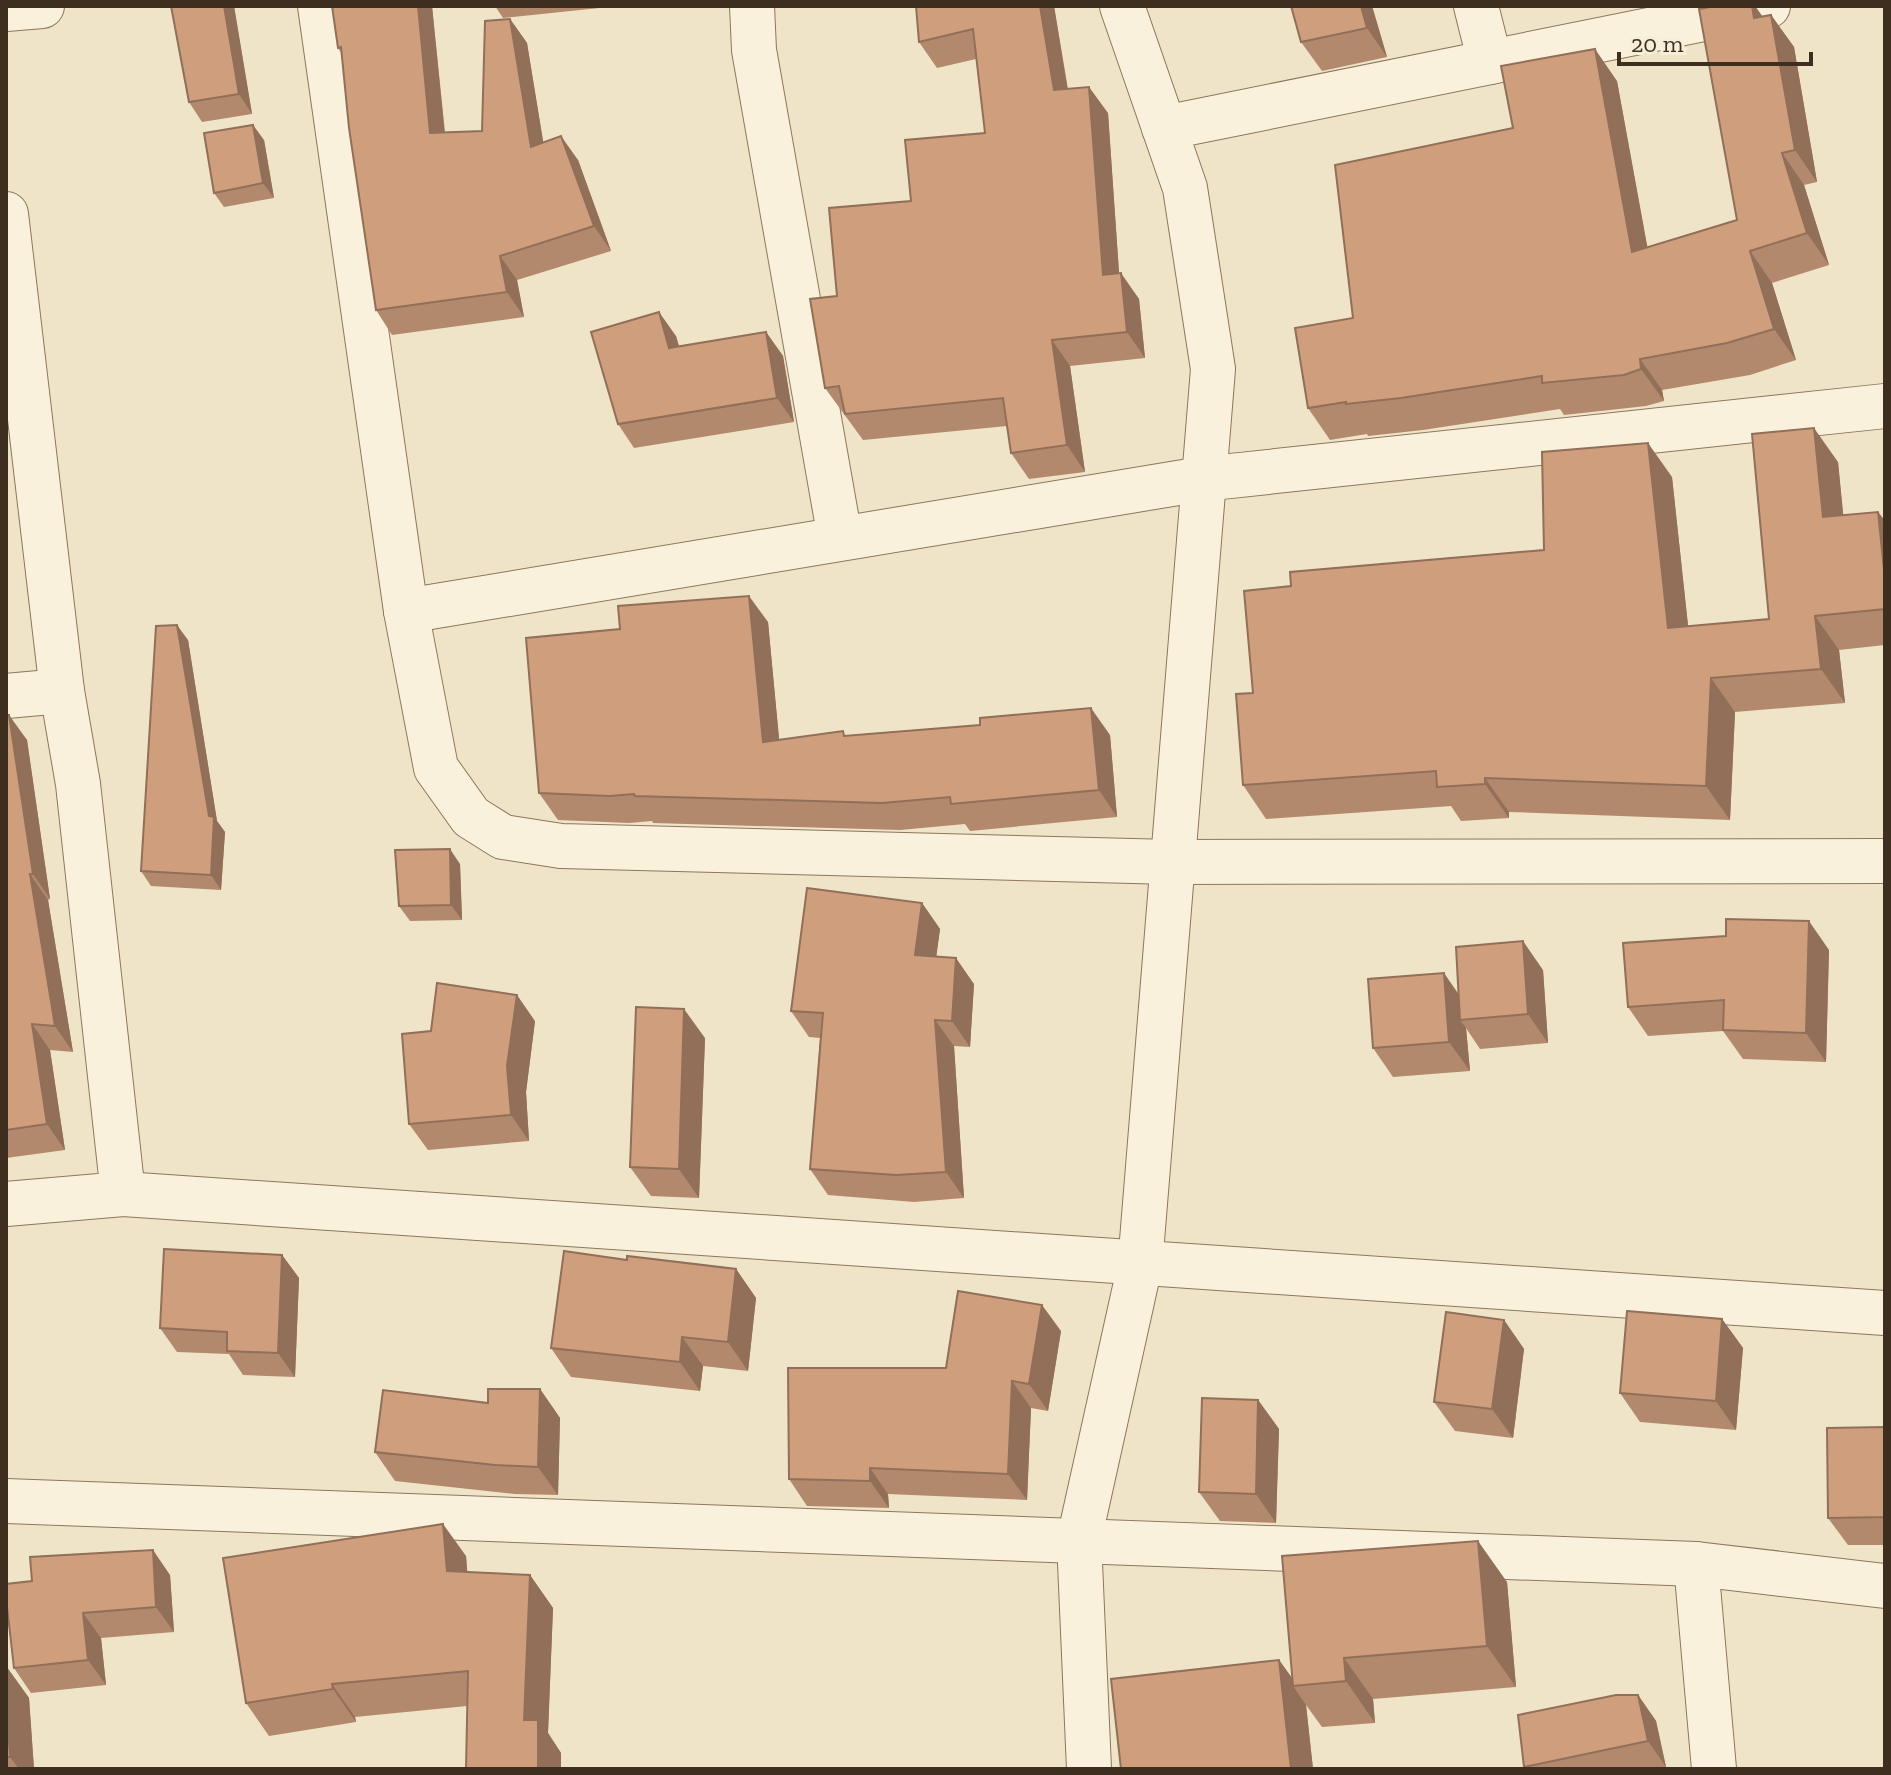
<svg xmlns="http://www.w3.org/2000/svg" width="1891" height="1775" viewBox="0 0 1891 1775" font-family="'Zilla Slab',serif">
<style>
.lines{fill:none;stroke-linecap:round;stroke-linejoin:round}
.minor-casing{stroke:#8d765c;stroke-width:46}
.minor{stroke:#faf1dc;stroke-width:44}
.wall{fill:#b2896c}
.shaded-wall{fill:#916f58}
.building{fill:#cf9f7d;stroke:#916f58;stroke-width:2}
</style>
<rect width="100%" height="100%" fill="#f0e4c8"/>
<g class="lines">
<!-- minor casing -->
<g class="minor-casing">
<g id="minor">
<path d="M320,6L406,611L436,768L471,817L503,837L561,846L1171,862L1885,861"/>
<path d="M752,6L754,50L840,538"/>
<path d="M1476,6L1490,62"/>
<path d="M6,9L42,6"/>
<path d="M1164,128L1768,6"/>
<path d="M6,214L62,691L78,784L123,1194L6,1204"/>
<path d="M406,611L1202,479L1885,406"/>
<path d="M6,696L62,691"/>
<path d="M123,1194L1885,1313"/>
<path d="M6,1501L1696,1564L1885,1586"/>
<path d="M1696,1564L1714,1769"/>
<path d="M1089,1769L1079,1540L1140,1265L1213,369L1185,188L1122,6"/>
</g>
</g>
<!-- minor -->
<use href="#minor" class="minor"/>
</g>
<!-- wall -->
<g class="wall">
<path d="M234,6L252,114L202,122L189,102Z"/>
<path d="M432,6L445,132L482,131L510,19L527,43L543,142L578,160L611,251L517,280L524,317L392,335L376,310L342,54L338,48Z"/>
<path d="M495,6H619L503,18Z"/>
<path d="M916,6H1054L1068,89L1108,113L1119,273L1139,299L1145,358L1070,366L1085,472L1029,479L1011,453L1007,426L863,440L825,388L837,296L911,201L985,133L976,59L937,68L919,42Z"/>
<path d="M1291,6H1372L1387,57L1322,71L1301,42Z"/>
<path d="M1715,6H1755L1763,17L1771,15L1794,47L1817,182L1804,185L1829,265L1772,283L1796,360L1750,375L1662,390L1664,401L1646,406L1564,415L1560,409L1423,430L1368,436L1367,434L1330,440L1308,408L1353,318L1513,128L1617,81L1647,247L1737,220Z"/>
<path d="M264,140L274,198L224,207L214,193Z"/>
<path d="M766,332L783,356L794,422L634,448L618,424L676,336L679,346Z"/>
<path d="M1838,462L1843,515L1878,512L1885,521V645L1839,650L1845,703L1735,712L1730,820L1509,812V818L1461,821L1451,806L1266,819L1243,785L1253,693L1291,586L1544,550L1672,477L1688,626L1769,619Z"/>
<path d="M768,622L779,740L847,736L1110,735L1117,817L970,831L965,824L900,830L653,823L652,821L629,823L558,820L539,793Z"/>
<path d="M188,640L217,821L225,832L221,890L151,886L141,871Z"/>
<path d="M6,715L27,740L50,899L48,900L73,1052L50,1050L65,1150L6,1158Z"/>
<path d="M460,864L462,920L410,921L399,906Z"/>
<path d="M922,903L940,929L936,957L974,984L970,1047L954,1046L964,1198L914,1202L828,1195L810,1169L820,1038L809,1037L791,1011Z"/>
<path d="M1829,950L1826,1062L1743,1059L1723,1031L1648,1036L1628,1007Z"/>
<path d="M1543,970L1548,1043L1480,1049L1466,1028L1470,1071L1393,1077L1373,1048Z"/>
<path d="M535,1021L526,1092L529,1141L428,1150L409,1124Z"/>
<path d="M705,1038L699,1198L651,1196L630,1167Z"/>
<path d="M282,1255L299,1278L295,1377L243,1375L229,1354L177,1352L160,1328Z"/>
<path d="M627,1260L736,1269L756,1298L748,1371L703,1366L700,1391L571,1377L551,1348Z"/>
<path d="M1722,1319L1743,1348L1736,1430L1640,1422L1620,1393Z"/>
<path d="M1504,1320L1524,1349L1513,1438L1455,1431L1434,1402Z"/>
<path d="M1061,1331L1048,1411L1031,1408L1027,1500L888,1494L889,1508L807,1506L789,1479L946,1368Z"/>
<path d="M540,1389L560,1418L558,1495L515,1494L395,1481L375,1452L488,1403Z"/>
<path d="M1258,1400L1279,1429L1276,1523L1220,1521L1199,1492Z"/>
<path d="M1885,1427V1545H1848L1828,1518Z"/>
<path d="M466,1556L467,1572L530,1575L553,1608L548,1733L561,1753L467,1769V1706L355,1717L356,1722L269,1736L246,1703Z"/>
<path d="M170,1575L174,1632L101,1638L106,1685L31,1693L14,1668L32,1581Z"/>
<path d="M1507,1582L1516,1687L1373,1699L1375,1723L1322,1727L1306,1705L1313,1769L1279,1660L1292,1678Z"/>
<path d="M6,1666L29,1698L34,1769H6Z"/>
<path d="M1638,1695L1656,1721L1666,1767L1656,1769H1526L1524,1767Z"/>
</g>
<!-- shaded-wall -->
<g class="shaded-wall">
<path d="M224,6H234L252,114L239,94Z"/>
<path d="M418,6H432L447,157L430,133Z"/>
<path d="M1040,6H1054L1072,117L1054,90Z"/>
<path d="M1361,6H1372L1387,57L1367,28Z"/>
<path d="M1752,6H1755L1772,31L1754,18Z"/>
<path d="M1771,15L1794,47L1817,182L1795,150Z"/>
<path d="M510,19L527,43L548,171L531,147Z"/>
<path d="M1595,49L1617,81L1654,283L1632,252Z"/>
<path d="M1089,87L1108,113L1121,301L1103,275Z"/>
<path d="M253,125L264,140L274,198L263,183Z"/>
<path d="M561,136L578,160L611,251L594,226Z"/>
<path d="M1782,153L1804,185L1829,265L1807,233Z"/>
<path d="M1750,251L1772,283L1796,360L1774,329Z"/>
<path d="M500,256L517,280L524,317L507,292Z"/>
<path d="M1121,273L1139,299L1145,358L1127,332Z"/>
<path d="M659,312L676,336L686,372L669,348Z"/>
<path d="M766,332L783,356L794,422L777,398Z"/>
<path d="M1052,340L1070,366L1085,472L1067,445Z"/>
<path d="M1640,359L1662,390L1664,401L1641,369Z"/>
<path d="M1814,428L1838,462L1847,552L1823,517Z"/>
<path d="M1648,443L1672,477L1692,662L1668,628Z"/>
<path d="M1878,512L1885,521V580Z"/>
<path d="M749,596L768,622L782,769L763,742Z"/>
<path d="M1815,616L1839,650L1845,703L1821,669Z"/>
<path d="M177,625L188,640L217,821L225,832L221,890L211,875L209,816Z"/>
<path d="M1711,678L1735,712L1730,820L1706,786Z"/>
<path d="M1091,708L1110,735L1117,817L1099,790Z"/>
<path d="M9,715L27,740L50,899L33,874Z"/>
<path d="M1485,778L1509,812V818L1485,784Z"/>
<path d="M450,849L460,864L462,920L451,905Z"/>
<path d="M30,874L48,900L73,1052L55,1026Z"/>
<path d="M922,903L940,929L933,981L915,955Z"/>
<path d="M1809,921L1829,950L1826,1062L1806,1033Z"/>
<path d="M1523,941L1543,970L1548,1043L1528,1014Z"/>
<path d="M956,958L974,984L970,1047L952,1021Z"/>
<path d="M1444,973L1464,1002L1460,1020L1466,1028L1470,1071L1449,1042Z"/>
<path d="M517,995L535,1021L526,1092L529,1141L511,1115L507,1066Z"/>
<path d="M684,1009L705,1038L699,1198L679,1169Z"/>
<path d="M935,1020L954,1046L964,1198L946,1172Z"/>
<path d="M32,1024L50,1050L65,1150L47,1124Z"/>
<path d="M282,1255L299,1278L295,1377L278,1353Z"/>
<path d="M736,1269L756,1298L748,1371L728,1342Z"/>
<path d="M1042,1305L1061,1331L1048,1411L1029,1384Z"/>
<path d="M1722,1319L1743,1348L1736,1430L1716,1401Z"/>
<path d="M1504,1320L1524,1349L1513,1438L1492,1409Z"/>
<path d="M682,1337L703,1366L700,1391L680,1362Z"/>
<path d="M1012,1381L1031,1408L1027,1500L1008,1474Z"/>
<path d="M540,1389L560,1418L558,1495L538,1467Z"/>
<path d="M1258,1400L1279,1429L1276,1523L1256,1494Z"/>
<path d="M870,1468L888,1494L889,1508L870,1481Z"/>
<path d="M443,1524L466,1556L470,1604L447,1571Z"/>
<path d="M1478,1541L1507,1582L1516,1687L1487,1646Z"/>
<path d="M153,1550L170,1575L174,1632L156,1607Z"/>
<path d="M530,1575L553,1608L548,1733L561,1753V1769H538L524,1720Z"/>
<path d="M83,1613L101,1638L106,1685L88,1660Z"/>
<path d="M1344,1658L1373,1699L1375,1723L1346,1681Z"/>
<path d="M1279,1660L1297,1685L1293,1686L1306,1705L1313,1769H1291Z"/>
<path d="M6,1666L29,1698L34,1769H19L10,1757L6,1701Z"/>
<path d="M332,1684L355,1717L356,1722L333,1689Z"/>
<path d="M1638,1695L1656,1721L1666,1767L1648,1741Z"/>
</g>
<!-- building -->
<g class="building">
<path d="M171,6H224L239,94L189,102Z"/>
<path d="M332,6H418L430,133L482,131L485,21L510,19L531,147L561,136L594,226L500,256L507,292L376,310L349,128L341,47L338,48Z"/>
<path d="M916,6H1040L1054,90L1089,87L1103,275L1121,273L1127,332L1052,340L1067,445L1011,453L1003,398L845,414L839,386L825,388L810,299L837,296L829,208L911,201L905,140L985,133L973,29L919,42Z"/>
<path d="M1291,6H1361L1367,28L1301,42Z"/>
<path d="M1715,6H1752L1754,18L1771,15L1795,150L1782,153L1807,233L1750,251L1774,329L1727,343L1640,359L1641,369L1624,375L1542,383V376L1401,398L1346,404V402L1308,408L1295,328L1353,318L1335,165L1513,128L1501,66L1595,49L1632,252L1737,220L1699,9Z"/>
<path d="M253,125L263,183L214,193L204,133Z"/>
<path d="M659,312L669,348L766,332L777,398L618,424L591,332Z"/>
<path d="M1814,428L1823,517L1878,512L1885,580V609L1815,616L1821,669L1711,678L1706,786L1485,778V784L1437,787L1436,771L1243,785L1236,694L1253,693L1244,591L1291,586L1290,572L1544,550L1542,452L1648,443L1668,628L1769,619L1752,434Z"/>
<path d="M749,596L763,742L843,731L844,736L980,725V718L1091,708L1099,790L951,804L950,797L882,803L635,796L634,794L610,796L539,793L526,638L620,629L618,606Z"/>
<path d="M177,625L209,816L214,817L211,875L141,871L156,626Z"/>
<path d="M6,715H9L33,874H30L55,1026L32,1024L47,1124L6,1130Z"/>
<path d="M450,849L451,905L399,906L395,850Z"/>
<path d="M807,888L922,903L915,955L956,958L952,1021L935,1020L946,1172L896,1175L810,1169L823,1013L791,1011Z"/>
<path d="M1726,919L1809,921L1806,1033L1723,1030L1724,1000L1628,1007L1623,943L1726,936Z"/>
<path d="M1523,941L1528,1014L1460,1020L1456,947Z"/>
<path d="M1444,973L1449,1042L1373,1048L1368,979Z"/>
<path d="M437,983L517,995L507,1066L511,1115L409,1124L402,1034L431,1031Z"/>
<path d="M636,1007L684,1009L679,1169L630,1167Z"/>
<path d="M164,1249L282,1255L278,1353L227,1351V1332L160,1328Z"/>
<path d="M564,1251L627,1260V1256L736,1269L728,1342L682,1337L680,1362L551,1348Z"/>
<path d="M958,1291L1042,1305L1029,1384L1012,1381L1008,1474L870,1468V1481L789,1479L788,1368H946Z"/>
<path d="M1627,1311L1722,1319L1716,1401L1620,1393Z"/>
<path d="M1446,1312L1504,1320L1492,1409L1434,1402Z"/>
<path d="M1884,1333H1885V1415Z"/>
<path d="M488,1389H540L538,1467L495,1465L375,1452L383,1390L488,1403Z"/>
<path d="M1202,1398L1258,1400L1256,1494L1199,1492Z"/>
<path d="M1885,1427V1517L1828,1518L1827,1428Z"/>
<path d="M443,1524L447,1571L530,1575L524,1720H538V1769H466L468,1671L332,1684L333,1689L246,1703L223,1558Z"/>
<path d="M1478,1541L1487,1646L1344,1658L1346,1681L1293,1686L1282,1556Z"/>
<path d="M153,1550L156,1607L83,1613L88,1660L14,1668L6,1598V1584L32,1581L30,1557Z"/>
<path d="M1279,1660L1291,1769H1121L1111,1679Z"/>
<path d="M1616,1695H1638L1648,1741L1524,1767L1518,1715Z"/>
<path d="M6,1701L10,1757H6Z"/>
</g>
<!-- border -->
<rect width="1891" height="1775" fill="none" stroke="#3d2e20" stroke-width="16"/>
<!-- scale -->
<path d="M1619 52v12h192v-12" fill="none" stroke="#3d2e20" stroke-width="4"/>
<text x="1631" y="52" font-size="24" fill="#3d2e20" stroke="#f7eed8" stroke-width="6" paint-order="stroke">20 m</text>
</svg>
